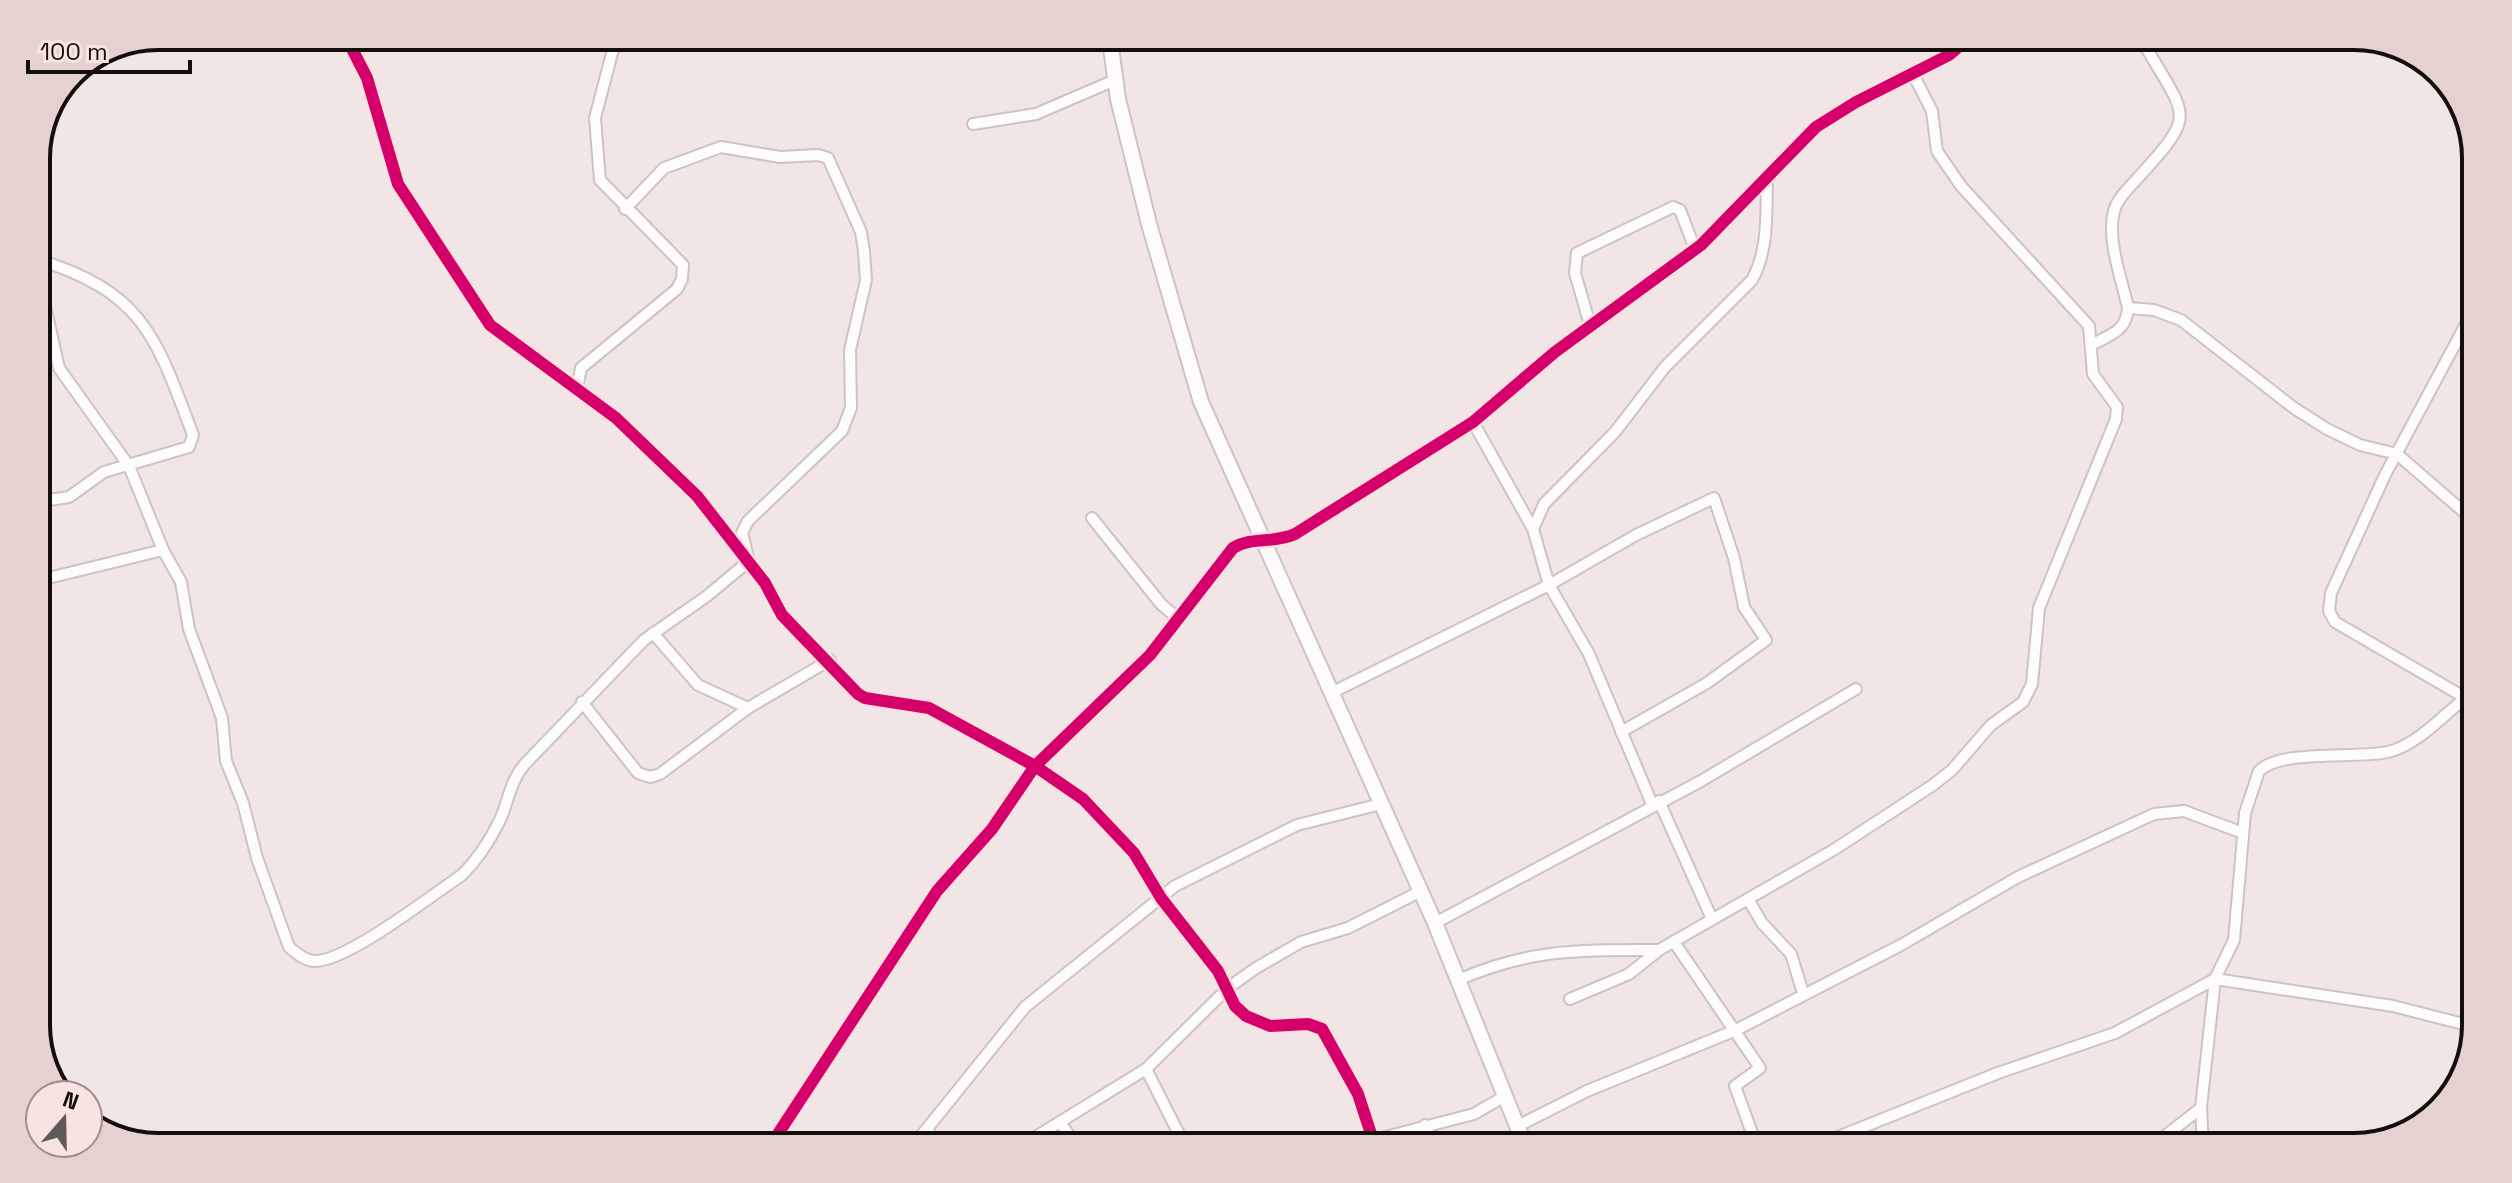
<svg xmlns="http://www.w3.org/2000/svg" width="2512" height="1183" viewBox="0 0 2512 1183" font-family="'Space Grotesk',sans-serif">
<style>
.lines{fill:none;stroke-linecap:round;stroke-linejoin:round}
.street-casing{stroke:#cdc4c2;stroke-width:14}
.secondary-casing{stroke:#cdc4c2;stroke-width:18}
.street{stroke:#fdfbfb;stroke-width:10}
.secondary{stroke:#fdfbfb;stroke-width:14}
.cycleway-casing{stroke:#f7e3df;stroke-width:17}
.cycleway{stroke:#d6006c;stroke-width:12}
.rim{fill:none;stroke:#140e0c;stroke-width:4}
</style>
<rect width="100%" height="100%" fill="#f1e6e5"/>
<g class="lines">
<!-- street casing -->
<g class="street-casing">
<g id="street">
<path d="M346,37L367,78L398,184L490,325L616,418L697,496L765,583L782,615L858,694L865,698L929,708L1035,766L1083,799L1134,853L1161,898L1218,971L1235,1006L1246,1016L1270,1026L1308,1024L1322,1029L1358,1094L1373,1140"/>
<path d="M973,124L1036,114L1115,80"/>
<path d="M625,209L664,168L721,147L780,157L818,155L828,158L861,232L864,252L866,280L850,350L851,408L842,431L748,521L742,533L748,557"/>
<path d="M36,259C144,292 156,337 193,435L189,447L104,472L69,497L36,502"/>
<path d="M36,266L59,368L129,466L163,550L181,582L189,629L222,718L226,761L243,803L257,858L289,947C296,953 306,962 316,961C349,960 432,895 462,875C477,860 489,842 499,822C509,802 509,782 525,764L644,640L707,596L749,561"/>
<path d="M2128,308L2154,310L2181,320L2294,408L2327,429L2360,445L2397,454L2472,519"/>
<path d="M1590,325L1575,273L1577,253L1673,207L1680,210L1695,249"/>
<path d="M2093,344C2112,334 2126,331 2128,308C2122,280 2108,244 2113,216C2115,201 2126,191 2136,180C2198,112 2188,120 2144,44"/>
<path d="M577,388L581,368L677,289L682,279L683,265L600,180L595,118L616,38"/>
<path d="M1473,422L1533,529L1549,585L1589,654L1652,804"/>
<path d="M1092,518L1161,604L1177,618"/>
<path d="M1533,529L1544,504L1615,432L1665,367L1752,280C1769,249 1766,213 1767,179"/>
<path d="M36,581L163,550"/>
<path d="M653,633L698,685L748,708"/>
<path d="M1333,692L1549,585L1636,535L1714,498L1734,558L1744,607L1766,640L1707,683L1621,732"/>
<path d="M2469,700L2335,622L2329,611L2331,593L2385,475L2474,309"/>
<path d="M582,702L638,773L650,777L660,774L748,708L830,660"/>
<path d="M1659,801L1712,919"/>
<path d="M1748,899L1762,923L1791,954L1803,993"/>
<path d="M1435,923L1701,781L1856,689"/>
<path d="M1674,942L1760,1068L1735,1086L1756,1144"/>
<path d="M1458,980C1532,948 1581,950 1659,950"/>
<path d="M1570,999L1629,974L1659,950L1835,849L1933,785L1952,770L1991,725L2023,702L2032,684L2039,608L2116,419L2117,407L2093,374L2089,326L1961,186L1937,151L1932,111L1913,74"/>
<path d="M1146,1069L1183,1142"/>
<path d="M1060,1122L1074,1142"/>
<path d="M1425,1125L1433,1143"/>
<path d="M1516,1127L1587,1091L1736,1030L1901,945L2018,877L2154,814L2184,811L2243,833"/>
<path d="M928,1130L934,1141"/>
<path d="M1854,1132L1860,1145"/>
<path d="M774,1140L937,891L992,829L1035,766L1150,655L1233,548C1253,536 1273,544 1295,534L1473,422L1555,352L1701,245L1816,127L1856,102L1949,55L1962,44"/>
<path d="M917,1141L1025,1007L1175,886L1297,825L1381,804"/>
<path d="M1029,1141L1146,1069L1228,988L1256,968L1301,942L1348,928L1421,891"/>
<path d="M1362,1143L1474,1114L1505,1096"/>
<path d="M1818,1145L1998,1073L2115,1033L2215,979L2393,1006L2467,1025"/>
<path d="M2152,1146L2201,1108"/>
<path d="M2203,1146L2201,1108L2215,979L2234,940L2245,813L2259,771C2281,749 2356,759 2388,752C2417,745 2443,716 2465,698"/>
</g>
</g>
<!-- secondary casing -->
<g class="secondary-casing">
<path id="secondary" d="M1110,40L1118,99L1149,224L1201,402L1435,923L1524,1143"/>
</g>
<!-- street -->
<use href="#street" class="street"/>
<!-- secondary -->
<use href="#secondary" class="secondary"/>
<!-- cycleway casing -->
<g class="cycleway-casing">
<g id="cycleway">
<path d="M346,37L367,78L398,184L490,325L616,418L697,496L765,583L782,615L858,694L865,698L929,708L1035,766L1083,799L1134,853L1161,898L1218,971L1235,1006L1246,1016L1270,1026L1308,1024L1322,1029L1358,1094L1373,1140"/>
<path d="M774,1140L937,891L992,829L1035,766L1150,655L1233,548C1253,536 1273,544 1295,534L1473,422L1555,352L1701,245L1816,127L1856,102L1949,55L1962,44"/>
</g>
</g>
<!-- cycleway -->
<use href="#cycleway" class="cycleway"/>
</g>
<!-- crop -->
<path d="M0 0H2512V1183H0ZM158 50H2354A108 108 0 0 1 2462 158V1025A108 108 0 0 1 2354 1133H158A108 108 0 0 1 50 1025V158A108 108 0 0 1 158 50Z" fill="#e5d2ce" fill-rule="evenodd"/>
<path class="rim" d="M158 50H2354A108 108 0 0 1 2462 158V1025A108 108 0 0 1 2354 1133H158A108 108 0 0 1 50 1025V158A108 108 0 0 1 158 50Z"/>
<!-- north arrow -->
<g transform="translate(64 1119) rotate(20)"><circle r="38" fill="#f7e3df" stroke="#9c8e8b" stroke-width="2"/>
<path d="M0-6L14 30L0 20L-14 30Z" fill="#615a58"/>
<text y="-12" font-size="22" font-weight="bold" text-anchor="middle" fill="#140e0c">N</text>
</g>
<!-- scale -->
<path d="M28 60v12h162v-12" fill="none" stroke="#140e0c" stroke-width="4"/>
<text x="40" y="60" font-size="24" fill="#140e0c" stroke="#f7e3df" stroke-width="6" paint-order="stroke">100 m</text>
</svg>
